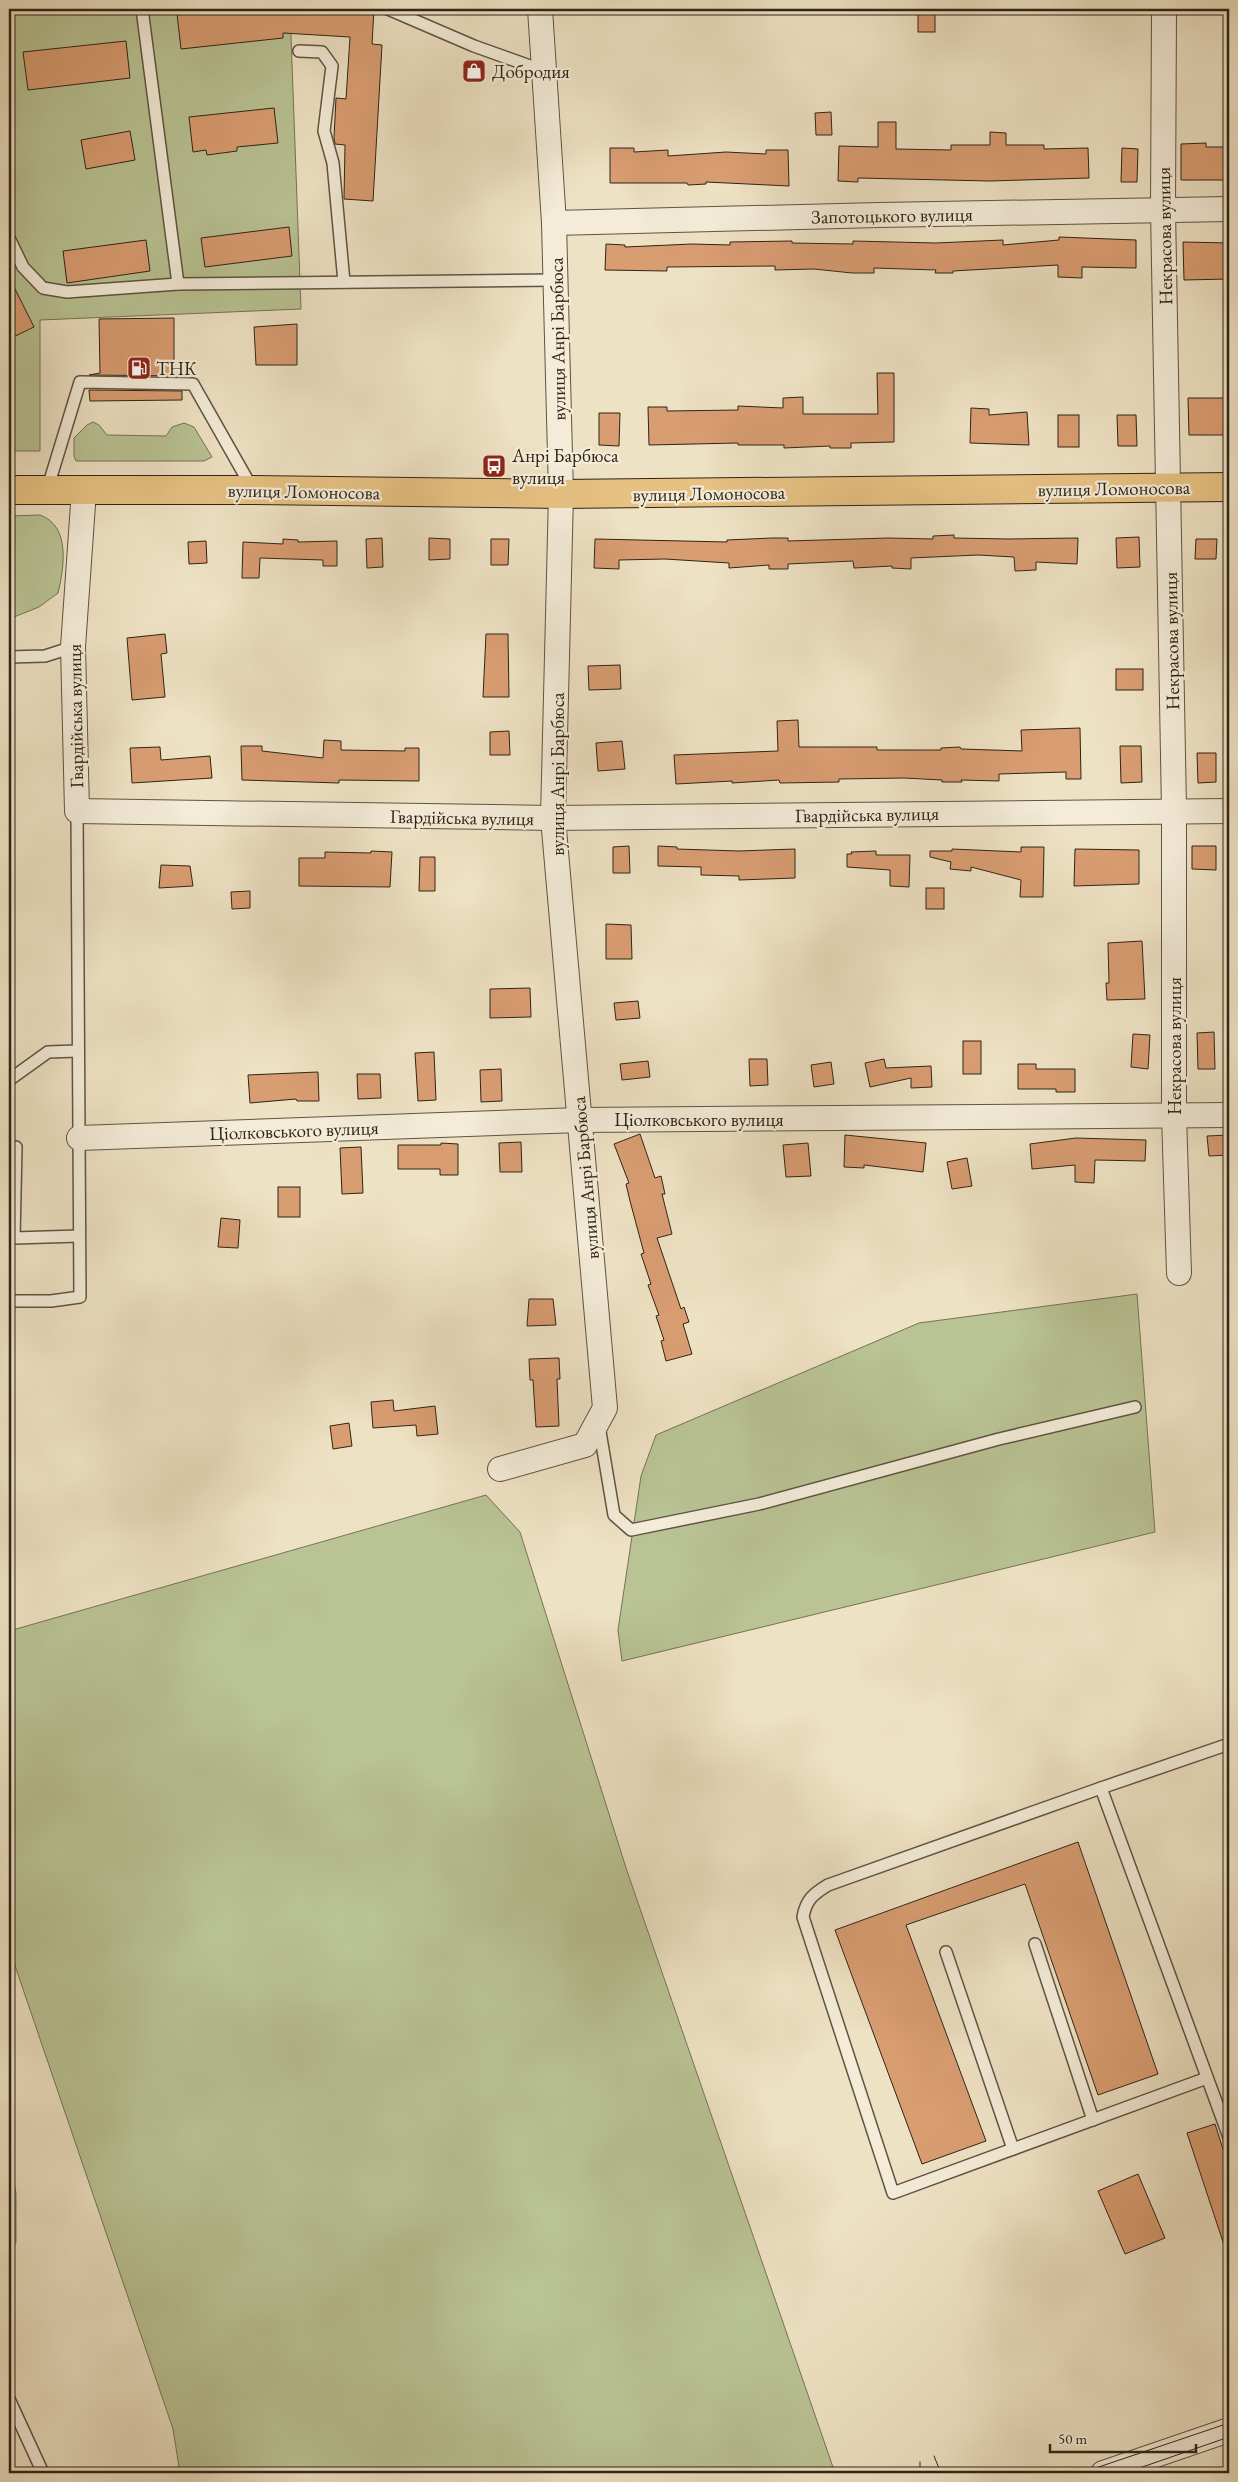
<svg xmlns="http://www.w3.org/2000/svg" width="1238" height="2482" viewBox="0 0 1238 2482" font-family="'EB Garamond',serif">
<style>
.green{fill:#b9c394;stroke:#747455}
.water{fill:#a0bac0;stroke:#737e7c}
.lines{fill:none;stroke-linecap:round;stroke-linejoin:round}
.shore{stroke:#686f6b;stroke-width:1}
.building{fill:#d99d72;stroke:#2f2416}
.lane-casing{stroke:#5f5442;stroke-width:14}
.street-casing{stroke:#5f5442;stroke-width:26}
.primary-casing{stroke:#2f2416;stroke-width:30}
.lane{stroke:#f4ecd9;stroke-width:11}
.street{stroke:#f4ecd9;stroke-width:24}
.primary{stroke:#e7c182;stroke-width:28}
.tram{stroke:#2f2416;stroke-width:1}
.labels{text-anchor:middle;stroke-width:4.5;stroke-linejoin:round;paint-order:stroke}
.poi-label{font-size:19px;fill:#2f2416;stroke:#f4ecd9;text-anchor:start}
.street-label{font-size:19px;fill:#2f2416;stroke:#f4ecd9}
</style>
<rect width="100%" height="100%" fill="#eee2c4"/>
<filter id="stains"><feTurbulence type="fractalNoise" baseFrequency=".004" numOctaves="4"/><feColorMatrix values="0 0 0 0 .2 0 0 0 0 .09 0 0 0 0 .02 0 0 0 .5 -.17"/></filter>
<radialGradient id="worn" r=".72"><stop offset=".6" stop-color="#630" stop-opacity="0"/><stop offset="1" stop-color="#630" stop-opacity=".3"/></radialGradient>
<!-- green -->
<g class="green">
<path d="M9,9H290L301,309L40,320V451H9Z"/>
<path d="M93,422L99,425L107,435L166,436L172,427L184,423L194,427L212,457L204,461H76L74,456V438L87,425Z"/>
<path d="M40,515C71,526 64,568 58,593L39,607L9,619V516Z"/>
<path d="M1137,1294L1155,1532L622,1661L618,1630L641,1476L656,1435L919,1323Z"/>
<path d="M486,1495L520,1532L627,1871L835,2473H180L173,2429L9,1948V1631Z"/>
</g>
<!-- water -->
<path class="water" d="M9,2158L16,2193V2243L9,2251Z"/>
<g class="lines">
<!-- shore -->
<path class="shore" d="M9,2183L11,2240L9,2243"/>
</g>
<!-- building -->
<g class="building">
<path d="M223,9H374L372,44L382,45L373,201L344,199L345,145L335,144L334,138L336,98L346,99L350,37L283,33V38L181,49L177,14Z"/>
<rect x="918" y="9" width="17" height="23"/>
<path d="M126,41L130,78L28,90L23,52Z"/>
<path d="M274,108L278,143L237,147V151L207,155L206,150L193,152L189,117Z"/>
<path d="M831,112L832,135H816L815,113Z"/>
<path d="M878,122H896V149L951,150V145H990V132L1006,133V145H1044V149L1088,148L1089,178L990,181L858,178V182L838,181L839,146L878,147Z"/>
<path d="M130,131L135,160L86,169L81,140Z"/>
<path d="M1206,143V147H1229V180H1181V144Z"/>
<path d="M610,148H634V152L668,150V156L726,152L766,154V150H788L789,186L706,182V184L688,185L687,183H610Z"/>
<path d="M1122,148L1138,149L1137,182H1121Z"/>
<path d="M289,227L292,256L205,267L201,238Z"/>
<path d="M1059,237L1136,240V268L1082,267V278L1058,277V265L953,271V273H935L936,270L874,268V273H852L814,269L775,270V266L667,267V271L605,270L606,244L625,245V247L692,244L730,245V242L792,241V243L853,244V241L936,243L1003,240V245L1059,240Z"/>
<path d="M146,240L150,271L67,283L63,251Z"/>
<path d="M1183,242L1229,243V279L1184,280Z"/>
<path d="M9,277L34,327L9,339Z"/>
<path d="M174,318V374H181V376L89,375L100,373L99,319Z"/>
<path d="M297,324V365H256L254,327Z"/>
<path d="M877,373H894V442L851,443V448H830V446L784,448V445H738V443L649,445L648,407H667V411L738,410V406L783,408V398L803,397V414H878Z"/>
<path d="M89,390L182,391V400L90,401Z"/>
<path d="M1188,398H1229V435H1189Z"/>
<path d="M971,408L989,409V415L1027,412L1029,445L970,443Z"/>
<path d="M599,413H620L619,446L599,445Z"/>
<rect x="1058" y="415" width="21" height="32"/>
<path d="M1117,415H1136L1137,446H1118Z"/>
<path d="M954,535V538L1009,539L1078,538L1077,564L1036,562V570L1015,571L1014,557L978,555L911,558V569L892,568V566L854,568L853,561L788,564V569H769V565L729,568V563L665,559L619,560V569L594,568L595,539L727,542V540L772,538H788V541L888,538L933,539V536Z"/>
<path d="M1139,537L1140,567L1117,568L1116,538Z"/>
<path d="M382,538L383,567L367,568L366,539Z"/>
<path d="M429,538L450,539V559L429,560Z"/>
<path d="M283,539L298,540V542L337,541V566H323V560L260,558L259,578H242L243,542L283,544Z"/>
<path d="M491,539H509L508,565H491Z"/>
<path d="M1196,539H1217L1216,559H1195Z"/>
<path d="M206,541L207,563L189,564L188,542Z"/>
<path d="M165,634L167,653L161,654L165,697L132,700L127,638Z"/>
<path d="M486,634H508L509,697H483Z"/>
<path d="M620,665L621,689L589,690L588,666Z"/>
<rect x="1116" y="669" width="27" height="21"/>
<path d="M798,720L799,747H877V750H941V748L960,747L961,749L1022,751L1021,730L1080,728L1081,779H1066V772L999,774V781L961,780L962,782H942V780L904,778L839,779V782L780,783L779,780L732,783V781L676,784L674,755L778,751L777,721Z"/>
<path d="M509,731L510,755H490V732Z"/>
<path d="M324,740L341,741V750L405,751V748H419V781L339,780V783L242,780L241,746H262V751L323,758Z"/>
<path d="M622,741L625,769L598,771L596,743Z"/>
<path d="M1120,746H1141L1142,782L1121,783Z"/>
<path d="M160,747L161,760L210,756L212,778L132,783L130,748Z"/>
<path d="M1197,753H1216V782L1198,783Z"/>
<path d="M629,846L630,873H613V847Z"/>
<path d="M658,846L677,847V849L739,851L795,849V878L739,880V876L701,875V867L658,866Z"/>
<path d="M1192,846H1216V870L1192,869Z"/>
<path d="M1021,847H1044L1043,897H1020L1021,880L971,867V871L950,869L951,862L930,857V851H952V849L1021,852Z"/>
<path d="M1075,849L1139,850V884L1074,886Z"/>
<path d="M371,851L392,852L390,887L299,886V858H325V852L371,853Z"/>
<path d="M876,851V855H910L909,887L890,886V870L847,867V854H852L851,852Z"/>
<path d="M420,857H435V891H419Z"/>
<path d="M161,865L190,866L193,886L159,888Z"/>
<rect x="926" y="888" width="18" height="21"/>
<path d="M250,891V908L232,909L231,892Z"/>
<path d="M606,924L631,925L632,959H606Z"/>
<path d="M1142,941L1145,999L1107,1000L1106,983H1109L1108,943Z"/>
<path d="M530,988L531,1017L490,1018V989Z"/>
<path d="M638,1001L640,1018L616,1020L614,1003Z"/>
<path d="M1214,1032L1215,1069H1198L1197,1033Z"/>
<path d="M1133,1034L1150,1035L1148,1069L1131,1067Z"/>
<rect x="963" y="1041" width="18" height="33"/>
<path d="M434,1052L436,1100L418,1101L415,1053Z"/>
<path d="M749,1059H767L768,1085L750,1086Z"/>
<path d="M884,1059L886,1068L931,1066L932,1087L911,1088V1078L870,1087L865,1063Z"/>
<path d="M648,1061L650,1077L622,1080L620,1064Z"/>
<path d="M831,1062L834,1084L814,1087L811,1065Z"/>
<path d="M1018,1064H1036V1069H1075V1092H1056V1089H1018Z"/>
<path d="M501,1069L502,1101L481,1102L480,1070Z"/>
<path d="M318,1072L319,1101H297L296,1099L250,1103L248,1075Z"/>
<path d="M357,1074H380L381,1098L358,1099Z"/>
<path d="M640,1134L655,1178L661,1176L665,1194H662L672,1234L657,1238L681,1309L684,1307L689,1322L683,1324L692,1354L666,1361L661,1341L664,1340L656,1316L659,1315L648,1285L651,1284L641,1254L644,1253L630,1201L626,1184L629,1183L614,1144Z"/>
<path d="M845,1135L926,1143L923,1172L864,1165V1168L844,1167Z"/>
<path d="M1229,1135V1155L1209,1156L1207,1136Z"/>
<path d="M1076,1138L1146,1140L1145,1161L1095,1160L1094,1183L1075,1182V1165L1032,1169L1030,1144Z"/>
<path d="M521,1142L522,1172H500L499,1143Z"/>
<path d="M441,1143L458,1144V1175H440V1169H398V1145H441Z"/>
<path d="M808,1143L811,1176L786,1177L783,1145Z"/>
<path d="M361,1147L363,1193L342,1194L340,1148Z"/>
<path d="M967,1158L972,1186L952,1189L947,1162Z"/>
<rect x="278" y="1187" width="22" height="30"/>
<path d="M221,1218L240,1220L238,1248L218,1247Z"/>
<path d="M529,1299H553L556,1325L527,1326Z"/>
<path d="M559,1358L560,1379H557L559,1426L536,1427L533,1380H530L529,1359Z"/>
<path d="M393,1400L394,1411L435,1406L438,1434L417,1436L416,1425L373,1428L371,1402Z"/>
<path d="M349,1423L352,1446L333,1449L330,1426Z"/>
<path d="M1078,1842L1158,2074L1098,2095L1025,1884L906,1925L986,2141L922,2164L835,1930Z"/>
<path d="M1215,2124L1229,2168V2250L1226,2251L1187,2133Z"/>
<path d="M1138,2174L1165,2238L1125,2254L1098,2191Z"/>
</g>
<g class="lines">
<!-- lane casing -->
<g class="lane-casing">
<g id="lane">
<path d="M142,9L178,284"/>
<path d="M388,9L474,46L544,71"/>
<path d="M299,51L322,52L332,66L324,131L333,163L344,282"/>
<path d="M9,238L23,267L43,288L67,292L178,284L555,280"/>
<path d="M47,490L80,382L193,384L252,488"/>
<path d="M9,657L45,656L73,647"/>
<path d="M9,1080L48,1052L77,1051"/>
<path d="M16,1147L14,1238L79,1236"/>
<path d="M9,1301H51L80,1297L77,811"/>
<path d="M599,1426L614,1515L631,1530L759,1504L999,1439L1135,1407"/>
<path d="M1229,1744L1101,1788L1229,2137"/>
<path d="M1101,1788L828,1885C813,1894 806,1900 803,1917L893,2193L1207,2078"/>
<path d="M1035,1944L1093,2120"/>
<path d="M946,1952L1013,2149"/>
<path d="M9,2399L43,2473"/>
</g>
</g>
<!-- street casing -->
<g class="street-casing">
<g id="street">
<path d="M1164,9L1163,210L1174,810V1115L1179,1273"/>
<path d="M554,223L879,215L1229,209"/>
<path d="M84,490L73,647L77,811L553,818L1229,811"/>
<path d="M79,1138L580,1120L1229,1115"/>
<path d="M500,1469L585,1445L605,1408L553,818L561,494L554,223L540,9"/>
<path d="M1103,2473L1229,2430"/>
</g>
</g>
<!-- primary casing -->
<g class="primary-casing">
<path id="primary" d="M9,490H253L561,494L1229,487"/>
</g>
<!-- lane -->
<use href="#lane" class="lane"/>
<!-- street -->
<use href="#street" class="street"/>
<!-- primary -->
<use href="#primary" class="primary"/>
<!-- tram -->
<g class="tram">
<path d="M934,2456L941,2473"/>
<path d="M920,2462V2473"/>
<path d="M1081,2473L1229,2423"/>
<path d="M1125,2473L1229,2437"/>
</g>
</g>
<!-- icons -->
<defs>
<g id="shop-square" transform="scale(1.25)"><rect x="-9" y="-9" width="18" height="18" rx="4" fill="#8f2418" stroke="#f4ecd9"/><path d="M-5-2.5h2.3a2.7 3.5 0 0 1 5.4 0H5L5.5 6h-11ZM-1.5-2.5h3a1.5 2.3 0 0 0-3 0Z" fill="#fff"/></g>
<g id="fuel-square" transform="scale(1.25)"><rect x="-9" y="-9" width="18" height="18" rx="4" fill="#8f2418" stroke="#f4ecd9"/><path d="M-5.5-6h7V0h2V4h1.3V-2.5L3-4.5l.8-.8L6-3V5H2.5V1h-1V6h-7ZM-4.2-4.7v3.2H.2V-4.7Z" fill="#fff"/></g>
<g id="bus-square" transform="scale(1.25)"><rect x="-9" y="-9" width="18" height="18" rx="4" fill="#8f2418" stroke="#f4ecd9"/><path d="M-5-6H5V4H4V6H2V4H-2V6H-4V4H-5ZM-3.5-4V0h7V-4ZM-3.5 1.2v1.5H-2V1.2ZM2 1.2v1.5H3.5V1.2Z" fill="#fff"/></g>
</defs>
<g fill-rule="evenodd">
<use href="#shop-square" x="474" y="71"/>
<use href="#fuel-square" x="139" y="368"/>
<use href="#bus-square" x="494" y="466"/>
</g>
<g class="labels">
<!-- poi labels -->
<g class="poi-label">
<text x="492" y="78">Добродия</text>
<text x="156" y="375">ТНК</text>
<text x="512" y="462">Анрі Барбюса<tspan x="512" dy="22">вулиця</tspan></text>
</g>
<!-- street labels -->
<g class="street-label">
<text transform="translate(892 215) rotate(-1)" y="7">Запотоцького вулиця</text>
<text transform="translate(1164 236) rotate(-91)" y="7">Некрасова вулиця</text>
<text transform="translate(557 339) rotate(-91)" y="7">вулиця Анрі Барбюса</text>
<text transform="translate(1114 488) rotate(-1)" y="7">вулиця Ломоносова</text>
<text transform="translate(304 491) rotate(1)" y="7">вулиця Ломоносова</text>
<text transform="translate(709 493) rotate(-1)" y="7">вулиця Ломоносова</text>
<text transform="translate(1171 641) rotate(-91)" y="7">Некрасова вулиця</text>
<text transform="translate(75 716) rotate(-91)" y="7">Гвардійська вулиця</text>
<text transform="translate(557 774) rotate(-90)" y="7">вулиця Анрі Барбюса</text>
<text transform="translate(867 814) rotate(-1)" y="7">Гвардійська вулиця</text>
<text transform="translate(462 817) rotate(1)" y="7">Гвардійська вулиця</text>
<text transform="translate(1174 1046) rotate(-90)" y="7">Некрасова вулиця</text>
<text x="699" y="1126">Ціолковського вулиця</text>
<text transform="translate(294 1130) rotate(-2)" y="7">Ціолковського вулиця</text>
<text transform="translate(585 1178) rotate(-95)" y="7">вулиця Анрі Барбюса</text>
</g>
</g>
<!-- margin -->
<rect width="1238" height="2482" fill="none" stroke="#eee2c4" stroke-width="30"/>
<rect x="10" y="10" width="1218" height="2462" fill="none" stroke="#2f2416" stroke-width="2.5"/>
<rect x="15" y="15" width="1208" height="2452" fill="none" stroke="#2f2416"/>
<!-- scale -->
<path d="M1050 2444v8h146v-8" fill="none" stroke="#2f2416" stroke-width="2.5"/>
<text x="1058" y="2444" font-size="15" fill="#2f2416" stroke="#f4ecd9" stroke-width="4" paint-order="stroke">50 m</text>
<rect width="100%" height="100%" filter="url(#stains)"/>
<rect width="100%" height="100%" fill="url(#worn)"/>
</svg>
